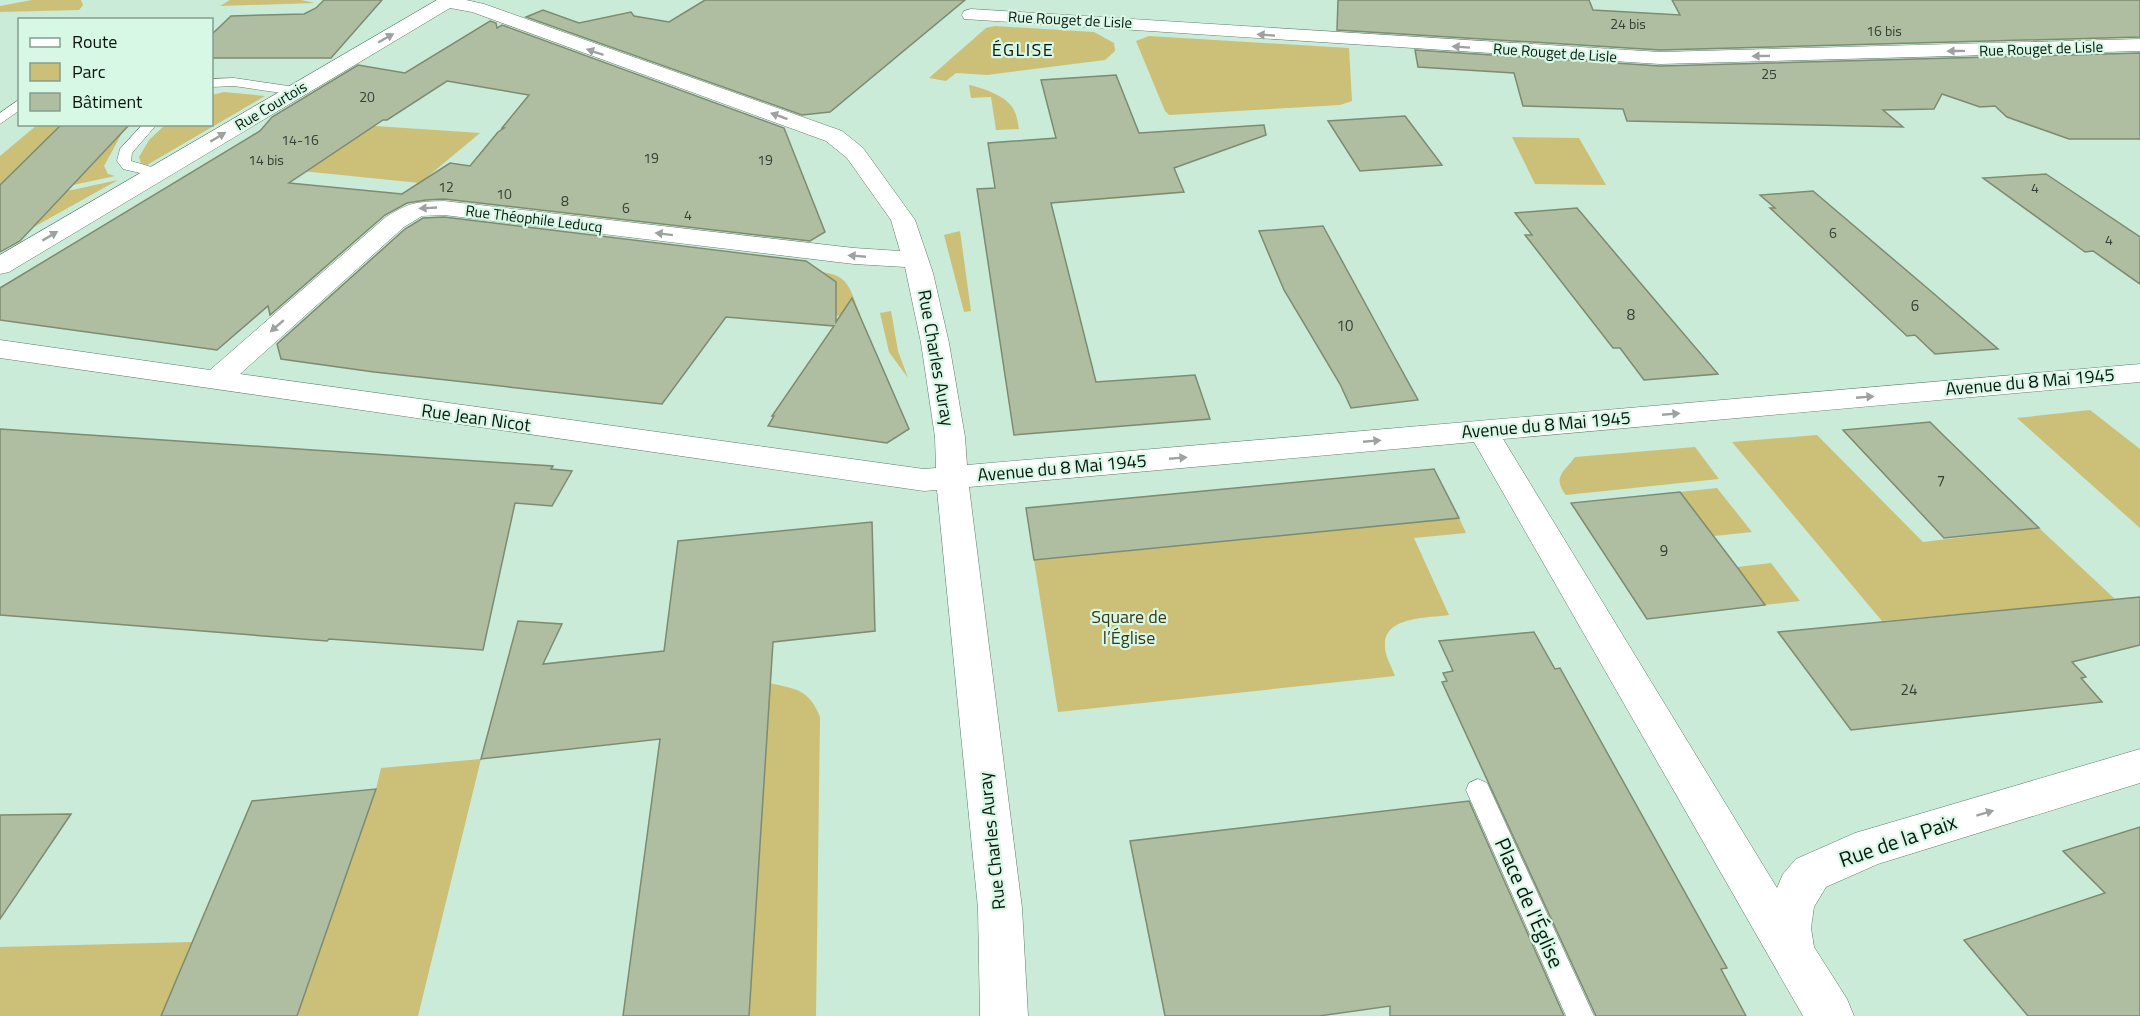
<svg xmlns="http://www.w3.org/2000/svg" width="2140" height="1016" viewBox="0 0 2140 1016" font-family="'Titillium Web',sans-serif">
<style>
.green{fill:#ccbf77}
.building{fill:#afbda1;stroke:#7d8b70;stroke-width:1.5;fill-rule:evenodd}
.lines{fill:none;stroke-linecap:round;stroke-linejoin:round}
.lane-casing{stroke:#5e7c6b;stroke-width:1}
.street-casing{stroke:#5e7c6b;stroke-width:1}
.lane{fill:#fff;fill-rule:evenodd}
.street{fill:#fff;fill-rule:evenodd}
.oneway{fill:#9da19f}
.labels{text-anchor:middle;stroke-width:4.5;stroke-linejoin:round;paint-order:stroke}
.far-number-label{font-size:14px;fill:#333f34}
.far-street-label{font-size:15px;fill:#0a150f;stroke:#d7f8e4}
.number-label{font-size:15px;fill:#333f34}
.far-quarter-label{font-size:18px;letter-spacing:1.5px;fill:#0a150f;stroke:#d7f8e4}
.street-label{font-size:18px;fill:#0a150f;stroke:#d7f8e4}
.park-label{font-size:18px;fill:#3d3715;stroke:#d7f8e4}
.near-street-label{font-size:21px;fill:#0a150f;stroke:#d7f8e4}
</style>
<rect width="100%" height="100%" fill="#caebd7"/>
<!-- green -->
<g class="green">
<path d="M32,0H81L83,5L79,10L0,12V6Z"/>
<path d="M230,0H301L315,3L220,6Z"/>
<path d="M995,26L1094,32L1114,43L1115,51L1105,60L987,75L956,73L946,81L929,78L986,28Z"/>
<path d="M1149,36L1349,48L1352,101L1340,105L1169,115L1165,111L1136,41Z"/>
<path d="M969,85C983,88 1007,96 1014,110C1017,116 1018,123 1019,129L996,130L991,97L971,98Z"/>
<path d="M224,92L265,96L147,165L141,163L139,157L149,140L165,125L212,124V95Z"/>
<path d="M37,125H62L0,185V156Z"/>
<path d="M360,125L480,133L420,183L292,170Z"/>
<path d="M122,133L104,166L108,174L115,176L73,185Z"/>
<path d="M1512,137L1579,138L1606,185L1535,184Z"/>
<path d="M118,180L23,233L0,195L72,190Z"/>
<path d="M960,231L971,311L964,312L944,235Z"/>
<path d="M821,272C850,275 850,290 860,314L836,316Z"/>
<path d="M891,311L898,351L908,378L889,352L880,313Z"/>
<path d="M2090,410L2140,449V528L2017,418Z"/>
<path d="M1817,435L1923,542L2039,528L2116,600L1882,621L1732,442Z"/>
<path d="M1695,447L1719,479L1566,495C1552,477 1564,472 1575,457Z"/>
<path d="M1717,488L1752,532L1714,536L1680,492Z"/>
<path d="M1459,518L1466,533L1414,538L1449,615C1430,618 1385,616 1385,644C1384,655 1392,667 1395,676L1058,712L1034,560Z"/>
<path d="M1771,563L1800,601L1765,605L1737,567Z"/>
<path d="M769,683C796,689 809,689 820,717L816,1016H749Z"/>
<path d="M481,759L418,1016H297L376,789L381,768Z"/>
<path d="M192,942L161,1016H0V947Z"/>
</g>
<!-- building -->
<g class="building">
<path d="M324,0H382L331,58H212V34L231,16L304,14L316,8Z"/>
<path d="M705,0H965L830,112L802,115L526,17L543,10L579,23L631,12L634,16L669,22Z"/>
<path d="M1338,0H1589L1593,10L1680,15L1672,0H2140V37L1660,50L1337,30Z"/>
<path d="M490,21L496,23L497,28L502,25L784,128L825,232L810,241L444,199L426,200L407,203L385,215L270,315L268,306L217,350L0,320V288L260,131L272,117L358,65L405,73ZM447,81L529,95L502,128H504L498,132L470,166L450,163L402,194L289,183L383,120H387Z"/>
<path d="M1415,50L1660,66L2140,53V139H2069L2007,117L1995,106L1980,107L1942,94L1934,109L1883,110L1903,127L1627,121L1623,109L1523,106L1514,73L1418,67Z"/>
<path d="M1116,75L1139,133L1264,125L1266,135L1174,168L1184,192L1051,203L1096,382L1195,375L1210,419L1014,435L977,189L995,188L988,143L1056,138L1041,80Z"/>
<path d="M1405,116L1442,165L1360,171L1328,121Z"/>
<path d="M62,124H130L20,241L0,252V185Z"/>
<path d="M2046,174L2140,237V284L2093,251L2085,252L1983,178Z"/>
<path d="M1813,191L1926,287L1998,349L1935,354L1915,335L1907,336L1770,208H1775L1760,195Z"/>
<path d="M1577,208L1648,292L1718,374L1644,380L1620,348H1613L1525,235H1532L1515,213Z"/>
<path d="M444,217L806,261L836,282V322L852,298L909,429L887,443L768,426L774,416H772L834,326L726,317L662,404L374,372L281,359L277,344L405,229L423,218Z"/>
<path d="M1323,226L1384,338L1418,400L1351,408L1340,384L1284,290L1259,231Z"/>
<path d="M1930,422L1943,435L2039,528L1944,538L1843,430Z"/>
<path d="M0,429L522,464L553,466L551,469L572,471L552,506L515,503L483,650L329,639L327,641L0,615Z"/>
<path d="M1434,469L1459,518L1034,560L1026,508Z"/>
<path d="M1680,492L1737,567L1765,605L1647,619L1571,503Z"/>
<path d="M872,522L875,631L773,642L749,1016H623L660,739L481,759L518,621L562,624L543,664L664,651L678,541Z"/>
<path d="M2140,597V645L2072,662L2086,677L2081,678L2102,702L1851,730L1778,632Z"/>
<path d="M1534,632L1555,669L1560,668L1727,968L1721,969L1746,1016H1596L1442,682L1447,681L1443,673L1453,671L1439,641Z"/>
<path d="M376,789L297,1016H161L252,801Z"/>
<path d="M1469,801L1564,1016H1390V1006L1319,1016H1165L1130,841Z"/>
<path d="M71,814L0,919V815Z"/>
<path d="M2140,827V1016H2028L1964,940L2105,893L2063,851Z"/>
</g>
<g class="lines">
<!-- lane casing -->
<g class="lane-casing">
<g id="lane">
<path d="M234,78L295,87L301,91L295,95L234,86L212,87V79Z"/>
<path d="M20,99V110L0,124V113Z"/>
<path d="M143,124H157L132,153L131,161L162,170L164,173L162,176L157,177L123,169L117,161L120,149Z"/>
<path d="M1478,779L1487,783L1594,1016H1566L1466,790L1469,783Z"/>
</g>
</g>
<!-- street casing -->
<g class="street-casing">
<g id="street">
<path d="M437,0H466L484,4L842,131L863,148L915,220L933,273L949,343L965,437L967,465L2140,364V382L1503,439L1777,888L1783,874L1796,859L1855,833L2140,749V783L1878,864L1826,887L1814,907L1811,928L1814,947L1847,999L1854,1016H1803L1474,442L969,487L1022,908L1028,1016H980L978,908L937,490L924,491L0,358V340L210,370L386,217C410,202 416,202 444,201L854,248L900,251L891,220L847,158L826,141L472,12L450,8L9,272L0,274V255ZM444,215L854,264L905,267L921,343L935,437L936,468L924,469L240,374L404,227L422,216Z"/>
<path d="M971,9L1660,52L2140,39V51L1660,64L964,19L962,15L964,11Z"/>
</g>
</g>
<!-- lane -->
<use href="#lane" class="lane"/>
<!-- street -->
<use href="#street" class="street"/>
</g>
<!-- one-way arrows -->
<defs><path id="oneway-solid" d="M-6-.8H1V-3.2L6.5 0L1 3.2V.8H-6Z" transform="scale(1.5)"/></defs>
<g class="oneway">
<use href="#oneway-solid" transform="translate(1266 35) rotate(-176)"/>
<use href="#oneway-solid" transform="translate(386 38) rotate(-30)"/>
<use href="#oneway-solid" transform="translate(1461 47) rotate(-176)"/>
<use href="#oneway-solid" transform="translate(1956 51) rotate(179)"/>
<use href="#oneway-solid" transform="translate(595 52) rotate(-161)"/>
<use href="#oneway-solid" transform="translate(1761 56) rotate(179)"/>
<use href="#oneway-solid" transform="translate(779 116) rotate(-160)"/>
<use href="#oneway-solid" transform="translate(218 137) rotate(-31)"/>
<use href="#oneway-solid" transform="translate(428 208) rotate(177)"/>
<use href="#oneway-solid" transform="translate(664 234) rotate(-173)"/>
<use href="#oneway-solid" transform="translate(50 236) rotate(-31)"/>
<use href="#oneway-solid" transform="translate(857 256) rotate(-175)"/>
<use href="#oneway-solid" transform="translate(277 326) rotate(139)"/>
<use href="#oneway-solid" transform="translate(1865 397) rotate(-5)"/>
<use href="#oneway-solid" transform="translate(1671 414) rotate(-5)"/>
<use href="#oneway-solid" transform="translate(1372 441) rotate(-5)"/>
<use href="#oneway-solid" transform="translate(1178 458) rotate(-5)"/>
<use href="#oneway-solid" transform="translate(1985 813) rotate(-17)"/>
</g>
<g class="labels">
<!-- far-number labels -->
<g class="far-number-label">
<text x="1628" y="29">24 bis</text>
<text x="1884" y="36">16 bis</text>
<text x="1769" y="79">25</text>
<text x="367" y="102">20</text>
<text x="300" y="145">14-16</text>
<text x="651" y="163">19</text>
<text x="266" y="165">14 bis</text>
<text x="765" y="165">19</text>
<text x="446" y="192">12</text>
<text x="2035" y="193">4</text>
<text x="504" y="199">10</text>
<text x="565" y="206">8</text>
<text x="626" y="213">6</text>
<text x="688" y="220">4</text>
<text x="1833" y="238">6</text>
<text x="2109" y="245">4</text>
</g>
<!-- far-street labels -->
<g class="far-street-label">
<text transform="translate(1070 20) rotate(3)" y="5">Rue Rouget de Lisle</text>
<text transform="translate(2041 49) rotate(-2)" y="5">Rue Rouget de Lisle</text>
<text transform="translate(1555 53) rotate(4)" y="5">Rue Rouget de Lisle</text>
<text transform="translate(271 106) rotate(-31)" y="5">Rue Courtois</text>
<text transform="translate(534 219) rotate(7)" y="5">Rue Théophile Leducq</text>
</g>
<!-- number labels -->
<g class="number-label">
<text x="1915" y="311">6</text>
<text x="1631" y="320">8</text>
<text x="1345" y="331">10</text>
<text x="1941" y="486">7</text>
<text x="1664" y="556">9</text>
<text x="1909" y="695">24</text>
</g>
<!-- far-quarter labels -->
<g class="far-quarter-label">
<text x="1023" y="56">ÉGLISE</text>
</g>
<!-- street labels -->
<g class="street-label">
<text transform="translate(936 358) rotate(80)" y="6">Rue Charles Auray</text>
<text transform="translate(2030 382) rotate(-5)" y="6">Avenue du 8 Mai 1945</text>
<text transform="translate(476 418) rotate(8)" y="6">Rue Jean Nicot</text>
<text transform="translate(1546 425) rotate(-5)" y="6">Avenue du 8 Mai 1945</text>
<text transform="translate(1062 468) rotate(-5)" y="6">Avenue du 8 Mai 1945</text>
<text transform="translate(992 841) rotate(-96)" y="6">Rue Charles Auray</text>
</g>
<!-- park labels -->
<g class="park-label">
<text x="1129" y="623">Square de<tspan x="1129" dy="21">l’Église</tspan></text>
</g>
<!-- near-street labels -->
<g class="near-street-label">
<text transform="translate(1898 841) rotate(-19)" y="7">Rue de la Paix</text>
<text transform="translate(1529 903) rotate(66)" y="7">Place de l'Église</text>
</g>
</g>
<!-- legend -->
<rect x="18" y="18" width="195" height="108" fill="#d7f8e4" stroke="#859d8f" stroke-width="1.5"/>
<rect x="30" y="38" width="30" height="9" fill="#ffffff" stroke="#859d8f" stroke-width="1.5"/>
<text x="72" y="48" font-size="18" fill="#0a150f">Route</text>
<rect x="30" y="63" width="30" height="18" fill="#ccbf77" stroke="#859d8f" stroke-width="1.5"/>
<text x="72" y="78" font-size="18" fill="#0a150f">Parc</text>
<rect x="30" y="93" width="30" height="18" fill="#afbda1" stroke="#859d8f" stroke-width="1.5"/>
<text x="72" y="108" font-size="18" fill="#0a150f">Bâtiment</text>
</svg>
